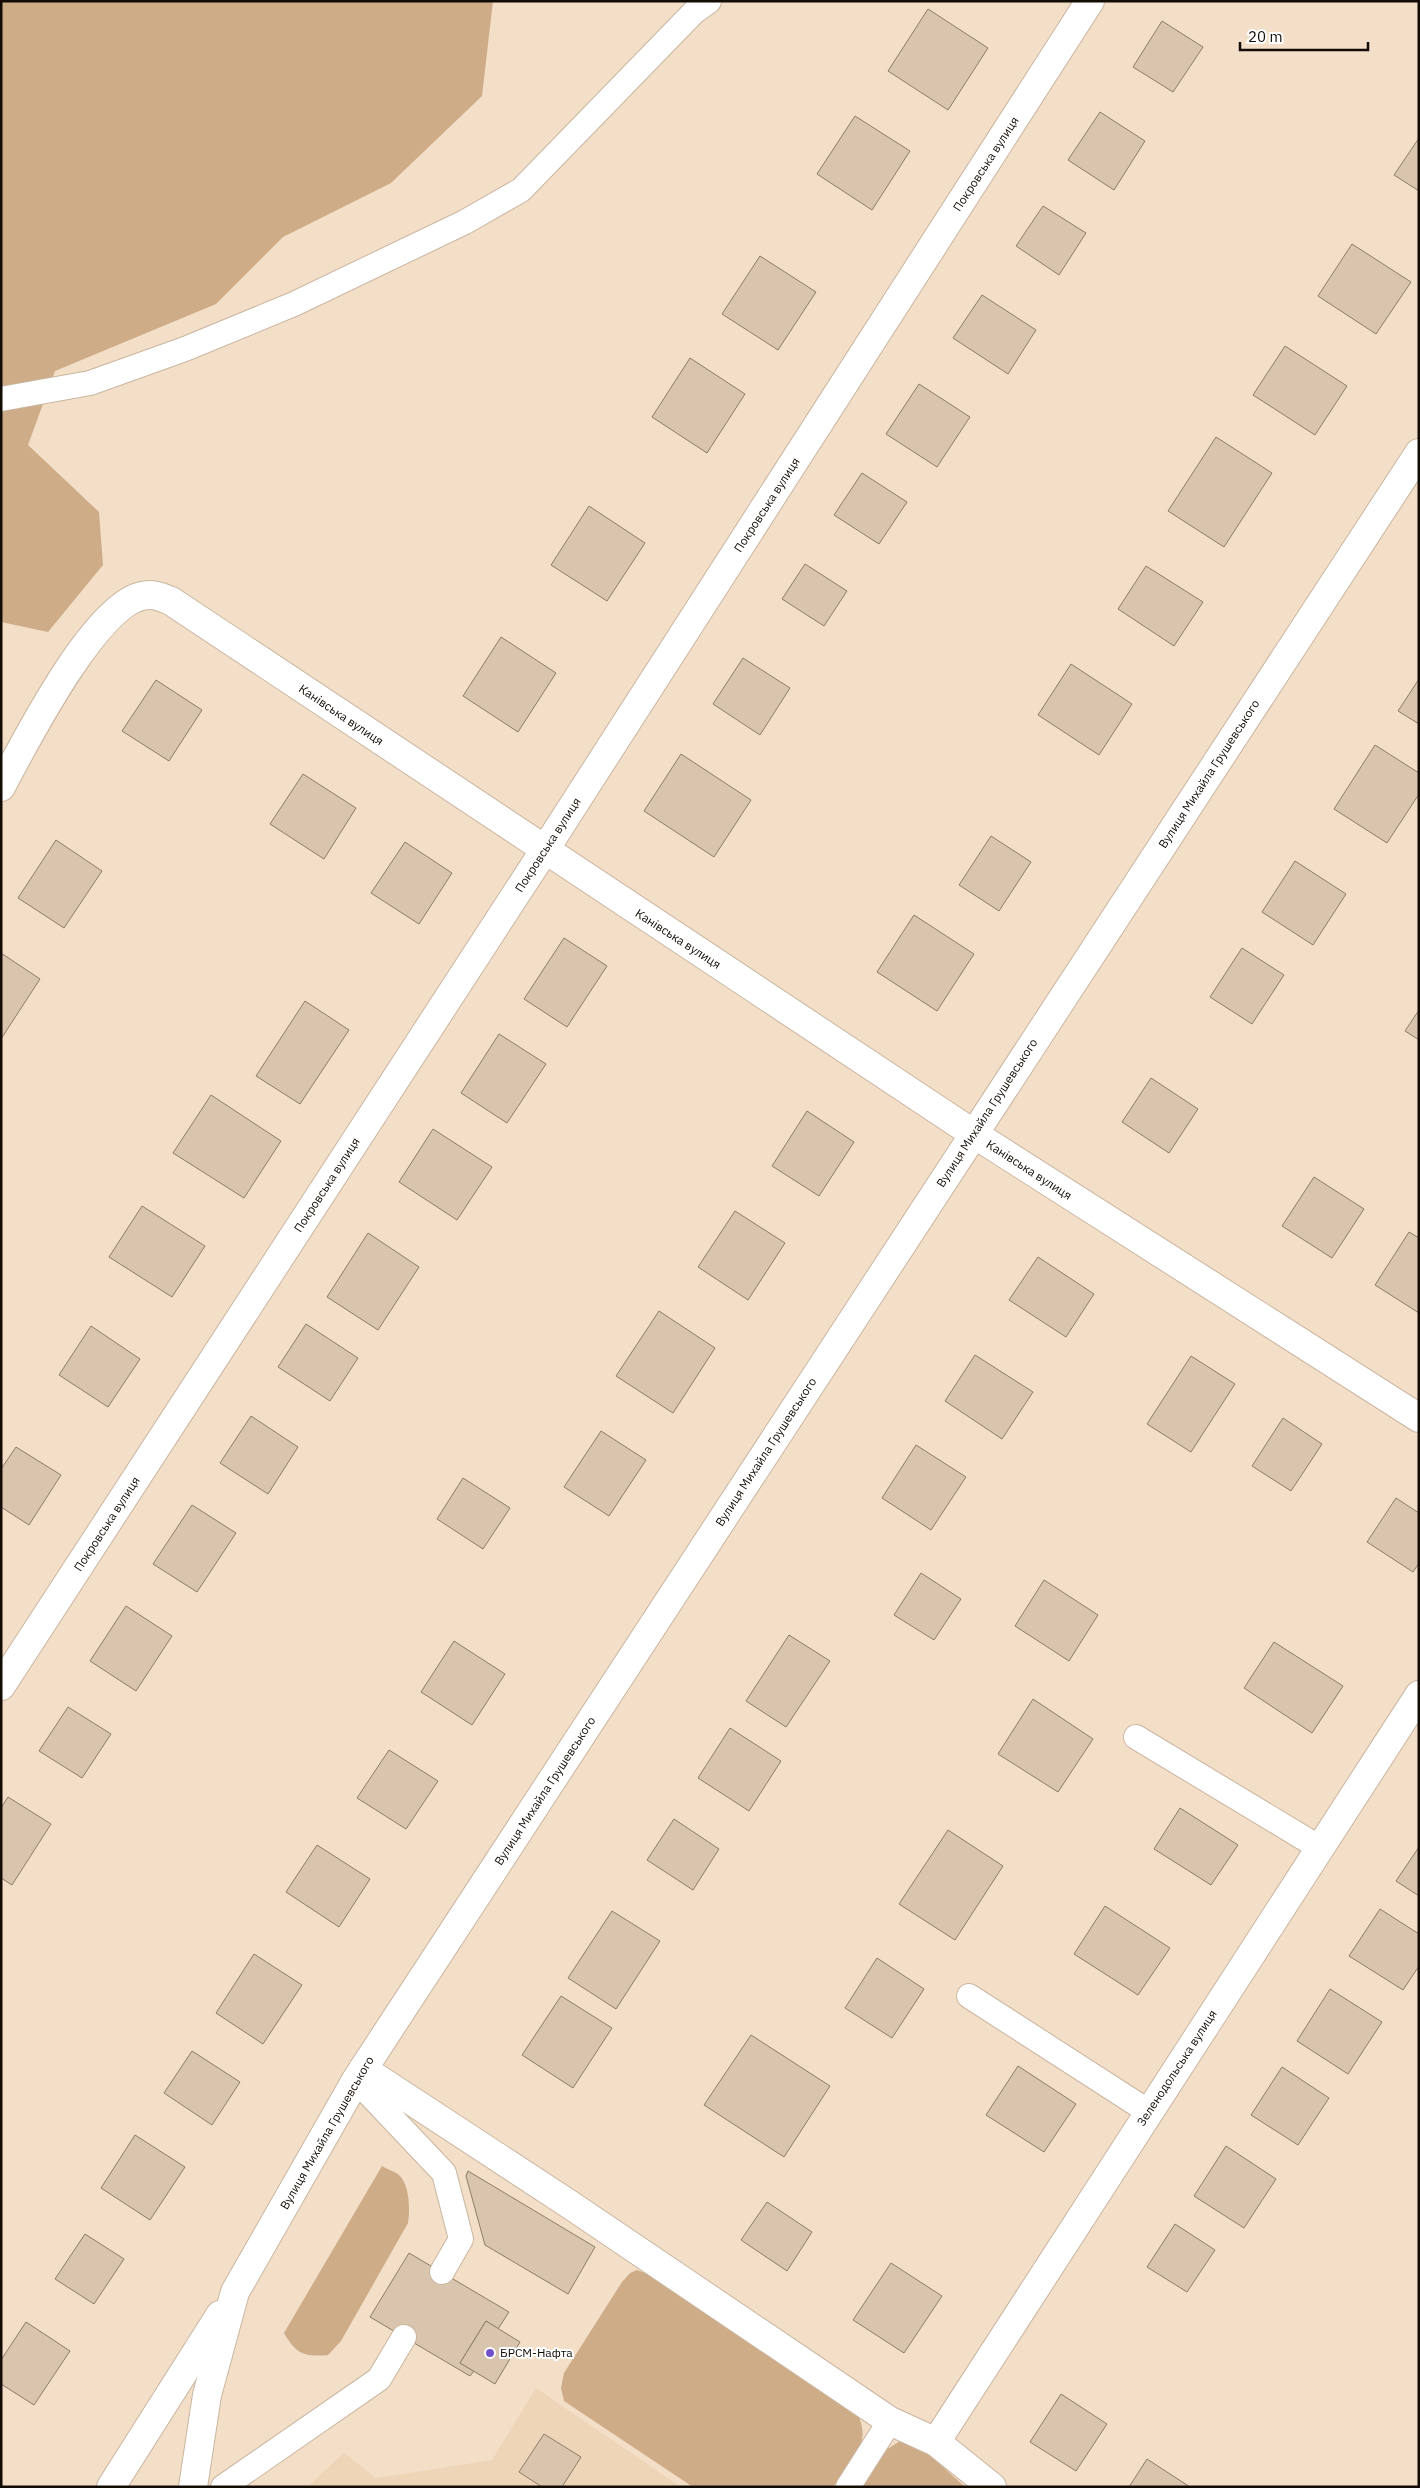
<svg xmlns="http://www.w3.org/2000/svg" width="1420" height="2488" viewBox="0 0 1420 2488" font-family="'IBM Plex Sans',sans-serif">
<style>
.built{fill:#efd5b8}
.green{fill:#cdac87}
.building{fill:#d9c5ae;stroke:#8e7c67}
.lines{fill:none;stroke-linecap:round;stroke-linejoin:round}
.service-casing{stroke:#cab6a0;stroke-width:26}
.minor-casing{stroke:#cab6a0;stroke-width:30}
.tertiary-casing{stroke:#cab6a0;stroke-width:30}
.service{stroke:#fff;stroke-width:24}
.minor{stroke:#fff;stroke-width:28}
.tertiary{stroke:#fff;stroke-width:28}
.poi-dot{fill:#7252cb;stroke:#fff;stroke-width:2}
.labels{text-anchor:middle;stroke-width:4;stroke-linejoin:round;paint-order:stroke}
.street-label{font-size:12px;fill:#130c05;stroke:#fff}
.poi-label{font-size:12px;fill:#130c05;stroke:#fff;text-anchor:start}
</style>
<rect width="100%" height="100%" fill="#f3dec8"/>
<!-- built -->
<path class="built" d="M536,2388L681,2487H307L344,2453L376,2478L492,2460Z"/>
<!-- green -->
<g class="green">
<path d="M1,1H493L482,96L391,183L283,237L216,304L55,371L28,445L99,512L103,565L48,632L1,622Z"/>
<path d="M382,2166C387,2169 396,2172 400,2176C410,2187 410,2211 408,2223L341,2341L328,2355C304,2357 296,2354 284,2333Z"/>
<path d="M637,2270L650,2275L849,2403C878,2436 855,2458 833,2487H693L564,2401L561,2388L564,2373L622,2282L630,2273Z"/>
<path d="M902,2440L920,2446L965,2487H856L884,2451Z"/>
</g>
<!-- building -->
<g class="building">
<path d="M928,9L988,48L948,110L888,71Z"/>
<path d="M1162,21L1203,47L1173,92L1133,67Z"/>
<path d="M1100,112L1145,141L1114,190L1068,160Z"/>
<path d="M855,116L910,151L872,210L817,174Z"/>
<path d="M1419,138V191L1394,175Z"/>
<path d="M1043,206L1086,233L1059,275L1016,246Z"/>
<path d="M1352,244L1411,282L1376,334L1318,296Z"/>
<path d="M760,256L816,292L778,350L722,314Z"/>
<path d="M982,295L1036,330L1008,374L953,338Z"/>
<path d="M1285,346L1347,386L1315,435L1253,395Z"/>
<path d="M690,358L745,394L707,453L652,417Z"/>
<path d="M919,384L970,417L937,467L886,434Z"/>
<path d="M1216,437L1272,473L1224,547L1168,511Z"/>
<path d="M862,473L907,502L879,544L834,515Z"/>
<path d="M589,506L645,543L607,601L551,565Z"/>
<path d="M805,564L847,591L824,626L782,599Z"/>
<path d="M1146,566L1203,602L1174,646L1118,609Z"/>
<path d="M501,637L556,673L518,732L463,696Z"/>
<path d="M743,658L790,688L760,735L713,704Z"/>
<path d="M1071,664L1132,704L1099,755L1038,715Z"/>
<path d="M1419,679V724L1398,711Z"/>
<path d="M156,680L202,710L169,761L122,731Z"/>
<path d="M1375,745L1419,773V794L1387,843L1334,809Z"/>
<path d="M681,754L751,800L714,857L644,811Z"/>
<path d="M303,774L356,808L324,859L270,824Z"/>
<path d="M991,836L1031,862L999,911L959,885Z"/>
<path d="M56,840L102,871L64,928L18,898Z"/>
<path d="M405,842L452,873L419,924L371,893Z"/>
<path d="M1295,861L1346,894L1313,945L1262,912Z"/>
<path d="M914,915L974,954L937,1011L877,972Z"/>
<path d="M564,938L607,966L567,1027L524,999Z"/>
<path d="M1242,948L1284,975L1252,1024L1210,997Z"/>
<path d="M1,953L40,979L1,1039Z"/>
<path d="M305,1001L349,1030L300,1104L256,1076Z"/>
<path d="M1419,1010V1040L1405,1031Z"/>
<path d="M499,1034L546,1064L507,1123L461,1093Z"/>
<path d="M1151,1078L1198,1109L1169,1153L1122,1122Z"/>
<path d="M211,1095L281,1141L244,1198L173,1153Z"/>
<path d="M807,1111L854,1142L819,1196L772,1166Z"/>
<path d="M433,1129L492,1167L457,1220L399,1182Z"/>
<path d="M1314,1177L1364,1209L1332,1258L1282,1226Z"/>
<path d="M142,1206L205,1246L172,1297L109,1257Z"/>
<path d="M735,1211L785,1243L748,1300L698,1267Z"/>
<path d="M1409,1232L1419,1238V1313L1375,1285Z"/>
<path d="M368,1233L419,1267L378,1330L327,1297Z"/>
<path d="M1038,1257L1094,1294L1066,1337L1009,1300Z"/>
<path d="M659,1311L715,1348L673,1413L616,1376Z"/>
<path d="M306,1324L358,1358L330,1401L278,1367Z"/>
<path d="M91,1326L140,1359L108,1407L59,1375Z"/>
<path d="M975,1355L1033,1392L1002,1439L945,1401Z"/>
<path d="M1191,1356L1235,1384L1191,1452L1147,1424Z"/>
<path d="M251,1416L298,1447L268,1494L220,1463Z"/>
<path d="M1283,1418L1322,1444L1291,1491L1252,1466Z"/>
<path d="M601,1431L646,1460L609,1516L564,1487Z"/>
<path d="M916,1445L966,1477L931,1530L882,1498Z"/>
<path d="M16,1447L61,1475L29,1525L1,1507V1469Z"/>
<path d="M463,1478L510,1508L483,1549L437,1519Z"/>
<path d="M1396,1498L1419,1513V1563L1413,1572L1367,1542Z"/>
<path d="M192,1505L236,1533L197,1592L153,1564Z"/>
<path d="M921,1573L961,1599L934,1640L894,1615Z"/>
<path d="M1044,1580L1098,1615L1069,1661L1015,1626Z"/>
<path d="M126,1606L172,1636L136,1691L90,1661Z"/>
<path d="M789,1635L830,1661L786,1727L746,1701Z"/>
<path d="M454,1641L505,1674L472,1725L421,1692Z"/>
<path d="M1274,1642L1343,1686L1312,1733L1244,1688Z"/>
<path d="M1033,1699L1093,1739L1058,1792L998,1754Z"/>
<path d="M68,1707L111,1734L82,1778L39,1751Z"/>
<path d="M730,1728L781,1761L749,1811L698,1778Z"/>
<path d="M389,1750L438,1781L406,1829L357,1798Z"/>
<path d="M8,1797L51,1824L12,1885L1,1878V1808Z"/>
<path d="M1180,1808L1238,1845L1211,1885L1154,1849Z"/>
<path d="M674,1819L719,1849L693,1890L647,1860Z"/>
<path d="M948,1830L1003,1866L955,1940L899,1904Z"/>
<path d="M317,1845L370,1879L339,1927L286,1892Z"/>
<path d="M1419,1847V1896L1396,1881Z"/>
<path d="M1105,1906L1170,1948L1138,1995L1074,1954Z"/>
<path d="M1380,1909L1419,1934V1966L1403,1990L1349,1956Z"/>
<path d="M612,1911L660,1941L616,2009L568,1978Z"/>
<path d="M254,1954L302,1985L263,2044L216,2013Z"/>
<path d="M877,1958L924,1989L892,2038L845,2008Z"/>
<path d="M1330,1989L1382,2022L1348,2074L1297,2041Z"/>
<path d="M561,1996L612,2028L573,2088L522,2055Z"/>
<path d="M751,2035L830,2086L784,2157L704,2105Z"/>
<path d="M192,2051L240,2082L212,2125L164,2093Z"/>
<path d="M1018,2066L1076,2104L1044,2152L986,2115Z"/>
<path d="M1282,2067L1329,2098L1298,2145L1251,2115Z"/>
<path d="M135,2135L185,2167L150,2220L101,2188Z"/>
<path d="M1226,2146L1276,2179L1244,2228L1194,2196Z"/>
<path d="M468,2171L595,2247L568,2294L485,2245L466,2176Z"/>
<path d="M767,2202L812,2232L787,2271L741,2240Z"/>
<path d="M1175,2224L1215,2250L1187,2292L1147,2267Z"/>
<path d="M85,2234L124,2259L94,2304L55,2279Z"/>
<path d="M409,2253L509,2312L498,2329L486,2321L460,2363L474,2371L470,2376L370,2317Z"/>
<path d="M891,2263L942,2296L904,2353L853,2320Z"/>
<path d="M486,2321L520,2342L495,2384L460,2363Z"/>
<path d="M26,2322L70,2351L34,2405L1,2384V2360Z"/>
<path d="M1061,2394L1107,2424L1076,2471L1030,2442Z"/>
<path d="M544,2434L581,2457L562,2487H542L519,2472Z"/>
<path d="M1147,2459L1190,2487H1129Z"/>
</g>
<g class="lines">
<!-- service casing -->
<g class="service-casing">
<g id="service">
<path d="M1,399L90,383L185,349L294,304L465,222L521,190L694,12L709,1"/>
<path d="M1136,1737L1320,1848"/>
<path d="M969,1996L1149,2112"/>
<path d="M356,2080L444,2173L461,2239L442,2272"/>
<path d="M223,2487L379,2379L404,2337"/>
<path d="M848,2487L890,2421"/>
</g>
</g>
<!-- minor casing -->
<g class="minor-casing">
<g id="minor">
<path d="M1,787C24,744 94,606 142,596C153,593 161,597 171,601L974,1134L1419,1418"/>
<path d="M1,1686L544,851L1090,1"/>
<path d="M363,2069L569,2204L890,2421L936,2442L992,2487"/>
<path d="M936,2442L1419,1695"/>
</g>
</g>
<!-- tertiary casing -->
<g class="tertiary-casing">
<g id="tertiary">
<path d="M111,2487L220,2315"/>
<path d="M193,2487L207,2395L235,2292L356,2080L1419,453"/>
</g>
</g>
<!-- service -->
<use href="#service" class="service"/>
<!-- minor -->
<use href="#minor" class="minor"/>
<!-- tertiary -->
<use href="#tertiary" class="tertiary"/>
</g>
<!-- markers -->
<circle class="poi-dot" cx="490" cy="2353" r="5"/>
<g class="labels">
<!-- street labels -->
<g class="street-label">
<text transform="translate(986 164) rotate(-57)" y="4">Покровська вулиця</text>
<text transform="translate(767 505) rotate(-57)" y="4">Покровська вулиця</text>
<text transform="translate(341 715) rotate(34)" y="4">Канівська вулиця</text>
<text transform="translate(1209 774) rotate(-57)" y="4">Вулиця Михайла Грушевського</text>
<text transform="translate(548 845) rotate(-57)" y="4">Покровська вулиця</text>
<text transform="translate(678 939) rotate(33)" y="4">Канівська вулиця</text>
<text transform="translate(987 1113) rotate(-57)" y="4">Вулиця Михайла Грушевського</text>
<text transform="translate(1029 1170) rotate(33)" y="4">Канівська вулиця</text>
<text transform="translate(327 1185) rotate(-57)" y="4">Покровська вулиця</text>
<text transform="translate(766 1452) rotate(-57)" y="4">Вулиця Михайла Грушевського</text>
<text transform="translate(107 1524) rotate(-57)" y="4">Покровська вулиця</text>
<text transform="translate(545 1791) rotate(-57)" y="4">Вулиця Михайла Грушевського</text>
<text transform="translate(1177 2068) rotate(-57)" y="4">Зеленодольська вулиця</text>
<text transform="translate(327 2133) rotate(-60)" y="4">Вулиця Михайла Грушевського</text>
</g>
<!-- poi labels -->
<g class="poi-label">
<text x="500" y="2357">БРСМ-Нафта</text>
</g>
</g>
<!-- border -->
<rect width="1420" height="2488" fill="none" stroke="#130c05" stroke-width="5"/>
<!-- scale -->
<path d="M1240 42v8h128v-8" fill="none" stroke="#130c05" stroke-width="2.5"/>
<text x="1248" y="42" font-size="15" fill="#130c05" stroke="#ffffff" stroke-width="4" paint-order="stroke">20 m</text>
</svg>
